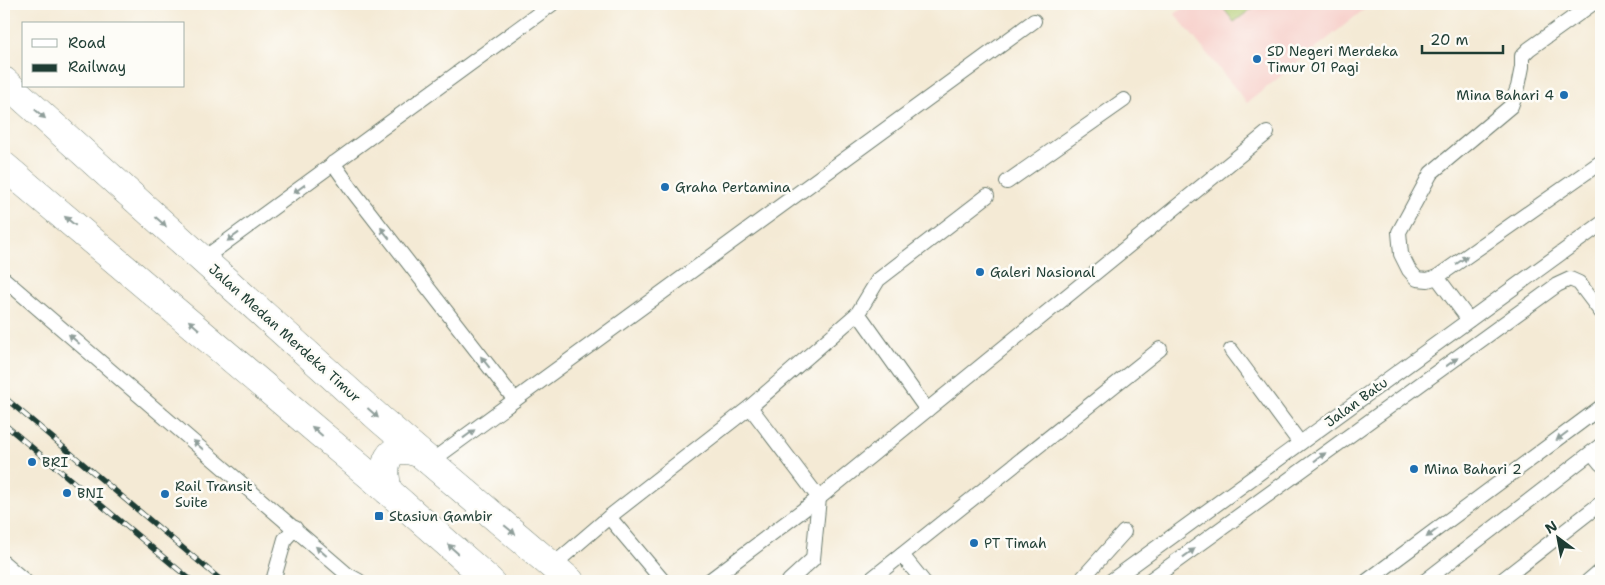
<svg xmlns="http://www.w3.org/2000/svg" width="1605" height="585" viewBox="0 0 1605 585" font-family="'Shantell Sans',sans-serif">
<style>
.built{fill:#f7d0cb}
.green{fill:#b1cb71;stroke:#688452}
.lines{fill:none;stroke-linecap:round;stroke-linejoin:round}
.service-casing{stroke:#6a7a6c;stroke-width:16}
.primary-casing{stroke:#6a7a6c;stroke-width:29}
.service{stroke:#fff;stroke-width:14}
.primary{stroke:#fff;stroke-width:28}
.rail-casing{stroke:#1f3d34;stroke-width:5.5}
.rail{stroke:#fdfcf7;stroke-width:4;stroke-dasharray:11;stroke-linecap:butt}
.oneway{fill:#8f9e9a}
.poi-dot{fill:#1f6fb2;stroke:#fdfcf7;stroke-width:2}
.labels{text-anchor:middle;stroke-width:5;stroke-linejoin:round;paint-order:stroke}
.poi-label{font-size:14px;fill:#1f3d34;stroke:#fdfcf7;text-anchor:start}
.street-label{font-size:14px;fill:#1f3d34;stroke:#fdfcf7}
</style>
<rect width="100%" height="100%" fill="#fdfcf7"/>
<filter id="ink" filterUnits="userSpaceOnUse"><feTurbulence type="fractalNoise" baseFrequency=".02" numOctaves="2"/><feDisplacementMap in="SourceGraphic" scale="10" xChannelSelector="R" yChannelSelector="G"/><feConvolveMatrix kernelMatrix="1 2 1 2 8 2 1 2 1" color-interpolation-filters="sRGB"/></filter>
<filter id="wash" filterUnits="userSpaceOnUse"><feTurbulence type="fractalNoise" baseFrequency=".0096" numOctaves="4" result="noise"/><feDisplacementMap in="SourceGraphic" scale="20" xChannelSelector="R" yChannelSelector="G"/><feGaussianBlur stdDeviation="1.12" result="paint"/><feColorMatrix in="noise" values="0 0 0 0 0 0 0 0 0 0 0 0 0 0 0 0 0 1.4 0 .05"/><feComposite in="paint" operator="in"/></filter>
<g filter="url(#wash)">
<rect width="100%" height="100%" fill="#f4ead5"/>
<!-- built -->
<path class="built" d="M1188,4H1371L1247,103L1175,14Z"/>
<!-- green -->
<path class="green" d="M1220,4H1258L1234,22Z"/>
</g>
<g filter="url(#ink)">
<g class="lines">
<!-- service casing -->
<g class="service-casing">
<g id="service">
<path d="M333,163L355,194L515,400"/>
<path d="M1007,182L1124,100"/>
<path d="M203,259L552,4"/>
<path d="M1437,277L1428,280L1417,279L1409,270L1401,254L1399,232L1431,173L1511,106L1518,87L1522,67V56L1529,49L1592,4"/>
<path d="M4,279L348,575L359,581"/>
<path d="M858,313L927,410"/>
<path d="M1469,320L1437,277L1601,162"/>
<path d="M1231,350L1300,443"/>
<path d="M750,407L819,498L813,559L789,581"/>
<path d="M1592,453L1601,464"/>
<path d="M430,462L1034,21"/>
<path d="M609,517L663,581"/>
<path d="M902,555L923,581"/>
<path d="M4,563L25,581"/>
<path d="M552,566L609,517L750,407L858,313L878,280L987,196"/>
<path d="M273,581L285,539L295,528"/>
<path d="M709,581L819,498L1267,133"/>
<path d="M869,581L1160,349"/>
<path d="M1080,581L1124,532"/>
<path d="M1111,581L1601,224"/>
<path d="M1149,581L1557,285L1570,279L1579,283L1601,312"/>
<path d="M1367,581L1601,407"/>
<path d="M1425,581L1601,445"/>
<path d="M1501,581L1601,503"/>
<path d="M1588,581L1601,570"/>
</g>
</g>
<!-- primary casing -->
<g class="primary-casing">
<g id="primary">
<path d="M4,81L381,420L570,581"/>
<path d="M4,166L388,491L490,581"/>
<path d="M388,491C382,464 385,442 418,453"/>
</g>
</g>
<!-- service -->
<use href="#service" class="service"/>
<!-- primary -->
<use href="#primary" class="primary"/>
<!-- rail casing -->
<g class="rail-casing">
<g id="rail">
<path d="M4,397L222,581"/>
<path d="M4,424L192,581"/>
</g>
</g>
<!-- rail -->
<use href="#rail" class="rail"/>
</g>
<!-- one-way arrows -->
<defs><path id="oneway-solid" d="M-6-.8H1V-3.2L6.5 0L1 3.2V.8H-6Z" transform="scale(1.25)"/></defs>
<g class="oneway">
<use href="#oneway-solid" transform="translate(40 114) rotate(41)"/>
<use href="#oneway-solid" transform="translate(299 189) rotate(144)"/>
<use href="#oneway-solid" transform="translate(70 221) rotate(-140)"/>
<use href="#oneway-solid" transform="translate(161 222) rotate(42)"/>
<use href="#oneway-solid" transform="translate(385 233) rotate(-128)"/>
<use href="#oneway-solid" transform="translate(233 237) rotate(144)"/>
<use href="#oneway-solid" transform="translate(1462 260) rotate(-35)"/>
<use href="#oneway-solid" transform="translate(194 325) rotate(-139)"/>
<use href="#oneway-solid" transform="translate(74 339) rotate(-139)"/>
<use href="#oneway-solid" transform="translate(485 362) rotate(-128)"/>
<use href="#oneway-solid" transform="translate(1452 362) rotate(-36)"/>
<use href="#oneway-solid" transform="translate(373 413) rotate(42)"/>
<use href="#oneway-solid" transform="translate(317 431) rotate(-139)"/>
<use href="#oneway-solid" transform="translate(469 434) rotate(-36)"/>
<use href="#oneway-solid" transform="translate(1562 436) rotate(143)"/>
<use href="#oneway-solid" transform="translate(198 445) rotate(-139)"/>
<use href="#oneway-solid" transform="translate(1320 457) rotate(-36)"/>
<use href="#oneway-solid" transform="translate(510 530) rotate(40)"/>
<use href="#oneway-solid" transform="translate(1432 533) rotate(143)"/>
<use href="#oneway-solid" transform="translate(453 549) rotate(-138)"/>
<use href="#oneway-solid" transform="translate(321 551) rotate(-139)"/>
<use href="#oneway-solid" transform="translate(1189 553) rotate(-36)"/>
</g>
</g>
<!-- markers -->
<g class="poi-dot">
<circle cx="1257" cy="59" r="5"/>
<circle cx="1564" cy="95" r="5"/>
<circle cx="665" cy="187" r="5"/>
<circle cx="980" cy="272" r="5"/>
<circle cx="32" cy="462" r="5"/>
<circle cx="1414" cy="469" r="5"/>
<circle cx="67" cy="493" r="5"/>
<circle cx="165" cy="494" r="5"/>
<rect x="374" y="511" width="10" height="10" rx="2.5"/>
<circle cx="974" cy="543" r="5"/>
</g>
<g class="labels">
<!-- poi labels -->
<g class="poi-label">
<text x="1267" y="56">SD Negeri Merdeka<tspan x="1267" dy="16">Timur 01 Pagi</tspan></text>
<text x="1554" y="100" text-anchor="end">Mina Bahari 4</text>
<text x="675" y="192">Graha Pertamina</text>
<text x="990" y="277">Galeri Nasional</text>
<text x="42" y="467">BRI</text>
<text x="1424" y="474">Mina Bahari 2</text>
<text x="175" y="491">Rail Transit<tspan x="175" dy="16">Suite</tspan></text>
<text x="77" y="498">BNI</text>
<text x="389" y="521">Stasiun Gambir</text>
<text x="984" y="548">PT Timah</text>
</g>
<!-- street labels -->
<g class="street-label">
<text transform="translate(285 333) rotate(42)" y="5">Jalan Medan Merdeka Timur</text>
<text transform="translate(1356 402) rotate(-36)" y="5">Jalan Batu</text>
</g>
</g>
<!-- margin -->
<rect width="1605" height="585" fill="none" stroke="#fdfcf7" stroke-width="20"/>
<!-- legend -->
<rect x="22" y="22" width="162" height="65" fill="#fdfcf7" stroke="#a4b0a9"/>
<rect x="32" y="39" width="25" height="8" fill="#ffffff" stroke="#a4b0a9"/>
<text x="68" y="48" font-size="15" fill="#1f3d34">Road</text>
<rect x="32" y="64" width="25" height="8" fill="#1f3d34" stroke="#a4b0a9"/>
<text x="68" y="72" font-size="15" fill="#1f3d34">Railway</text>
<!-- north arrow -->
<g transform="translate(1558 538) rotate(328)" stroke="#fdfcf7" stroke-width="4" paint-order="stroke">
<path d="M0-4L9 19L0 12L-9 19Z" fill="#1f3d34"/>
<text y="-8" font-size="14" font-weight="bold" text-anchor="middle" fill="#1f3d34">N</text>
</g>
<!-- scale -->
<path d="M1422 45v8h81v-8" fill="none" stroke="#1f3d34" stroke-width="2.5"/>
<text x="1430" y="45" font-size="15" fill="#1f3d34" stroke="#fdfcf7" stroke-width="4" paint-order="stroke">20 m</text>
</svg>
